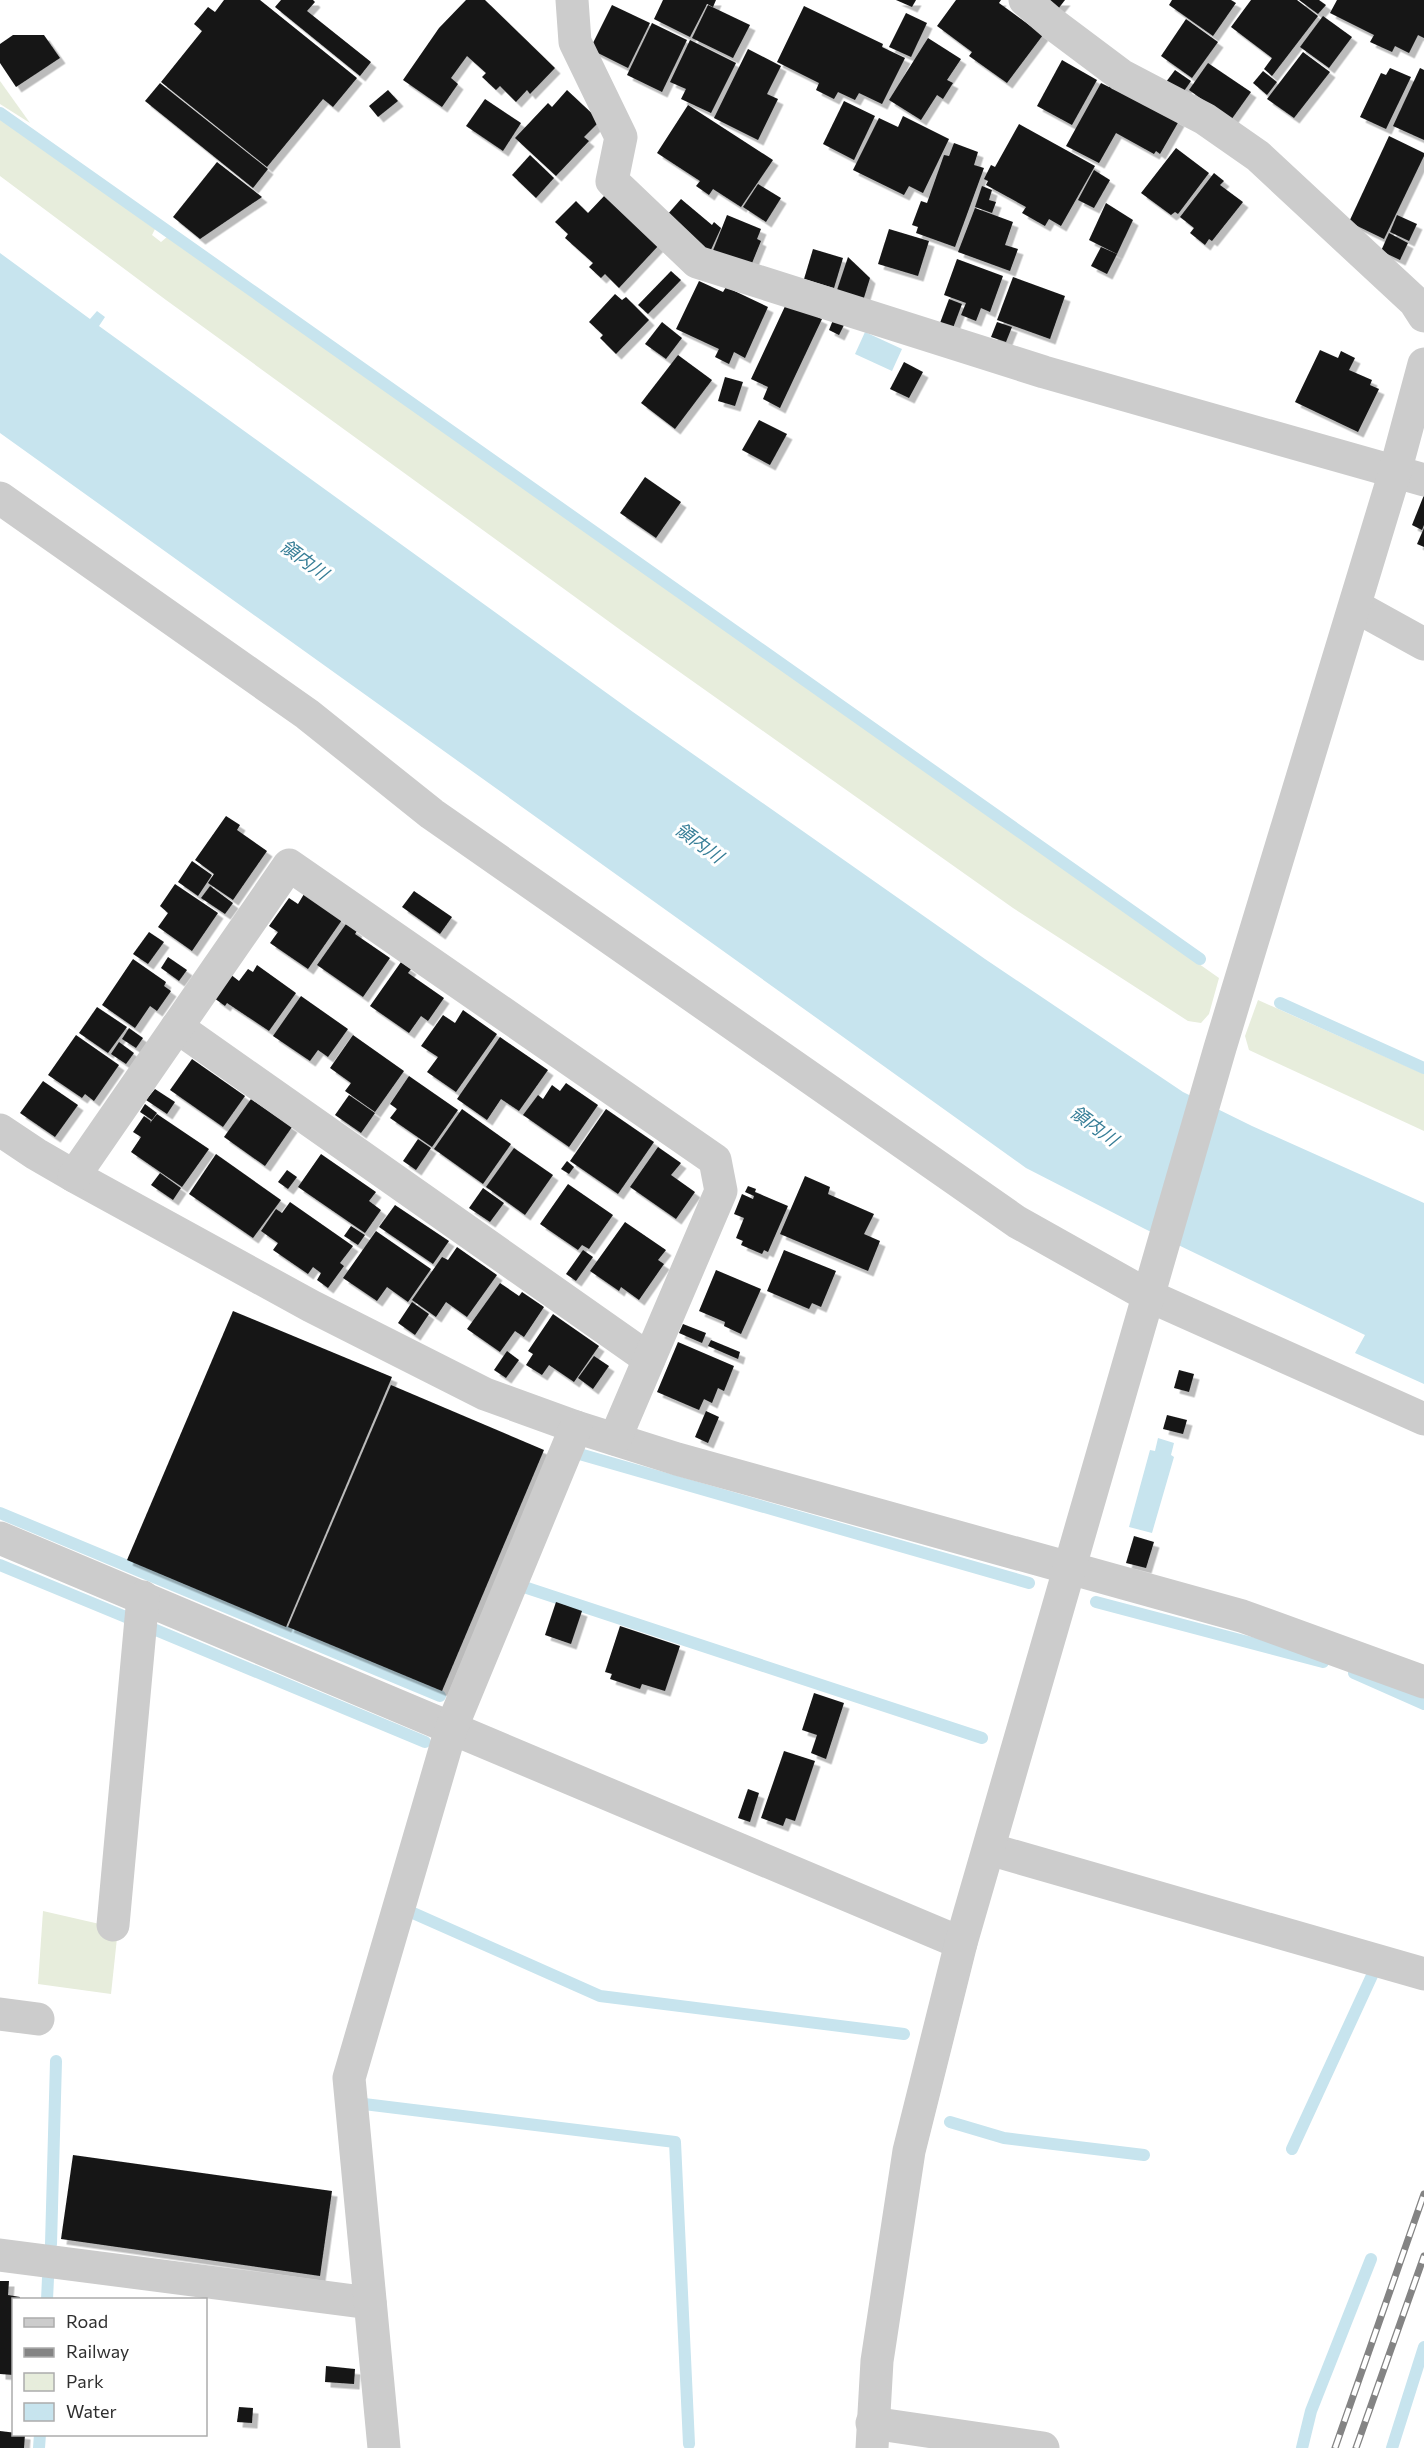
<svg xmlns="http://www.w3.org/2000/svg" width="1424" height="2448" viewBox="0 0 1424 2448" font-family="Commissioner,'Noto Sans JP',sans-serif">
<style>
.green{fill:#e7eddc}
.water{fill:#c7e4ee}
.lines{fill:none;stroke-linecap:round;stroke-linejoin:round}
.stream{stroke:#c7e4ee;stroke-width:12}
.building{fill:#161616;filter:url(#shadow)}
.street{stroke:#ccc;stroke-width:33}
.rail-casing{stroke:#848484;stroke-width:7}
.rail{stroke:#fff;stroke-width:4.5;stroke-dasharray:14;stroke-linecap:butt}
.labels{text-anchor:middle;stroke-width:6;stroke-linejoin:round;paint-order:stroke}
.water-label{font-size:18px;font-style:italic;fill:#377e97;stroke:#fff}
</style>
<defs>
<filter id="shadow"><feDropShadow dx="5.5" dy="5.5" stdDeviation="0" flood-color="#0004"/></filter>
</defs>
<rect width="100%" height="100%" fill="#fff"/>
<!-- green -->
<g class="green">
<path d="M0,81L30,123L0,104Z"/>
<path d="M0,118L155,229L152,235L161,242L167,237L1219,978L1209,1014L1201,1023L1188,1021L1013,908L626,634L166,300L0,176Z"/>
<path d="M1258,1000L1424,1074V1131L1249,1050L1245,1036Z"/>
<path d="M43,1911L104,1925L117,1938L111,1994L38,1984Z"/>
</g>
<!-- water -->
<g class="water">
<path d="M0,253L90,319L97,311L105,317L99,326L633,712L985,959L1183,1092L1252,1126L1424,1203V1384L1355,1353L1365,1335L1145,1229L1026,1168L0,433Z"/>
<path d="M865,332L902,349L892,371L855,354Z"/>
<path d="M1158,1438L1174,1443L1171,1455L1174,1457L1152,1533L1129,1527L1150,1450L1155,1451Z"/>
</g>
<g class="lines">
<!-- stream -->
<g class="stream">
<path d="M0,113L1200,959"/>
<path d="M1280,1003L1424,1068"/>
<path d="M573,1460L576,1453L1029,1583"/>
<path d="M0,1513L440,1696"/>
<path d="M0,1565L133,1620"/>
<path d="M521,1586L982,1738"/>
<path d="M1096,1602L1323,1662"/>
<path d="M151,1628L425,1742"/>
<path d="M1354,1673L1424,1704"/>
<path d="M413,1913L600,1996L904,2034"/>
<path d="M364,2104L675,2142L689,2444"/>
<path d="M950,2122L1004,2138L1144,2155"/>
<path d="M1292,2149L1375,1969"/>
<path d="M51,2244L56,2061"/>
<path d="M47,2300L48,2278"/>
<path d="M39,2448L40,2434"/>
<path d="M1302,2448L1311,2411L1371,2259"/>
<path d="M1392,2448L1424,2347"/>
</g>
</g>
<!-- building -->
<g class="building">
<path d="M224,0H260L357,78L333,107L323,99L267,167L161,82L202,31L194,24L208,7L215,12Z"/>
<path d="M281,0H313L315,2L307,11L371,62L360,76L275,7Z"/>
<path d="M466,0H485L555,68L530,94L527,90L516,102L500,86L496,90L482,77L486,73L467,56L451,78L458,84L442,107L403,80L439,28Z"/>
<path d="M663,0H716L713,7L707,4L690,37L654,19Z"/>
<path d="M896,0H916L912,7Z"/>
<path d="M956,0H1001L999,3L1043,35L1007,83L969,56L972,52L937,26Z"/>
<path d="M1047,0H1065L1058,9Z"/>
<path d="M1172,0H1231L1236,3L1213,36L1169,5Z"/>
<path d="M1251,0H1297L1318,16L1272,76L1264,69L1272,58L1231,27Z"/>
<path d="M1299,0H1319L1326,5L1318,14Z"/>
<path d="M1337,0H1424V38L1418,35L1409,53L1395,46L1392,52L1370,42L1374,35L1330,13Z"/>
<path d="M612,5L650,23L628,68L590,49Z"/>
<path d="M708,5L750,25L733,58L692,38Z"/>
<path d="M804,6L883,44L882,47L905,58L882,104L859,93L855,100L838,92L834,99L816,90L819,83L777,62Z"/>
<path d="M906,13L927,23L911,57L889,47Z"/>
<path d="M1323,16L1352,37L1329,68L1300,47Z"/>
<path d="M1186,19L1218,42L1192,78L1161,56Z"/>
<path d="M652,23L687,40L662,92L627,75Z"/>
<path d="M13,35H44L60,58L16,87L0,63V44Z"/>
<path d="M928,38L961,59L947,80L953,83L943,99L937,95L921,120L889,100Z"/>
<path d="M690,40L736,63L711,113L681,99L686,89L670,82Z"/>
<path d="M748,49L781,66L767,94L778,99L758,140L714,118Z"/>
<path d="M1303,52L1330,72L1294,118L1267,99Z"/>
<path d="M1062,60L1097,80L1072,125L1037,106Z"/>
<path d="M1208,63L1251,92L1231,120L1189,90Z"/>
<path d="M1390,68L1411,77L1386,129L1360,117L1381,73L1386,75Z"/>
<path d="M1420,68L1424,70V140L1393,126Z"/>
<path d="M1175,70L1191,81L1182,94L1166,82Z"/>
<path d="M1263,71L1277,82L1267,95L1253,83Z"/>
<path d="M160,83L268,169L253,188L145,101Z"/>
<path d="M1101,83L1109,87L1111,83L1179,121L1160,154L1156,151L1154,154L1116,133L1099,163L1066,146Z"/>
<path d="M388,90L398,101L378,117L369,106Z"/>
<path d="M567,90L600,121L584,137L589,141L556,176L515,138L548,103L552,107Z"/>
<path d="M485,99L521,123L503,151L466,126Z"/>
<path d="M844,101L875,116L854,160L823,144Z"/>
<path d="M688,105L773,160L741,207L713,189L709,195L696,186L700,181L657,153Z"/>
<path d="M903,116L949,139L923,193L909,186L904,195L853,170L879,118L898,127Z"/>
<path d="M1019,124L1095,166L1061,226L1049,219L1045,226L1022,213L1026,207L986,185L988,181L984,179L991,165L995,167Z"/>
<path d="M1389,136L1424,153V156L1384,239L1349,222Z"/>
<path d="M954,143L978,152L974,165L984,168L955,247L916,233L918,227L912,225L921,201L927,203L944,155L949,156Z"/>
<path d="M1176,148L1209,173L1178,214L1175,212L1171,215L1141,193Z"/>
<path d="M530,155L554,178L536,198L512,175Z"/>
<path d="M217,162L262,197L200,239L173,217Z"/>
<path d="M1094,170L1110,180L1094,208L1078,200Z"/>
<path d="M1214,173L1224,181L1220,185L1243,202L1212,241L1209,239L1205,245L1190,233L1194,228L1180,217Z"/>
<path d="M758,184L781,198L766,222L743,207Z"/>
<path d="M982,186L992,190L989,200L996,202L992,213L975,207Z"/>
<path d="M605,195L659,245L619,288L605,274L601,278L589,267L593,263L565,238L568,234L555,222L576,201L588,213Z"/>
<path d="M681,199L712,225L714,222L721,228L709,254L667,215Z"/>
<path d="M1106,203L1133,220L1117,254L1089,240Z"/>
<path d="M975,208L1013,222L1005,245L1018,249L1010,271L958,252Z"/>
<path d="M727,215L761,229L757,239L761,241L750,268L712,253Z"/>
<path d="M1397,215L1417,224L1409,241L1390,232Z"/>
<path d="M889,229L929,241L918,276L878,264Z"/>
<path d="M1389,233L1408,243L1400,260L1381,251Z"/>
<path d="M1101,247L1117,254L1107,274L1091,266Z"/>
<path d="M813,249L843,258L834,288L804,279Z"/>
<path d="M848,257L870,278L863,301L836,293Z"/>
<path d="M957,259L1003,276L990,312L981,308L976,321L961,315L966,303L944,295Z"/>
<path d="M671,271L681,280L648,314L638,305Z"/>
<path d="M1013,277L1065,296L1050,339L997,320Z"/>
<path d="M699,281L723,292L726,287L768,307L745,358L734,352L729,364L715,357L719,349L676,329Z"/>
<path d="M615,294L622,300L626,297L649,320L616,354L600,338L603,335L589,322Z"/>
<path d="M949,299L962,304L953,328L940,323Z"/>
<path d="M787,302L822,319L780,408L763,399L768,387L751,379Z"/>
<path d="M833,320L844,325L839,335L829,330Z"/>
<path d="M662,322L682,338L666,359L645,344Z"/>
<path d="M997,322L1012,327L1006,342L991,337Z"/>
<path d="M1320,350L1338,358L1341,351L1355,358L1349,370L1372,380L1370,385L1379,389L1358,432L1295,402Z"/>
<path d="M678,355L712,380L675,429L641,403Z"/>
<path d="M904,362L923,372L909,398L890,389Z"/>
<path d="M725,377L743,382L735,406L718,401Z"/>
<path d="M759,420L787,434L770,465L742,450Z"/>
<path d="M645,477L681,502L656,538L620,513Z"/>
<path d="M1424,495V525L1422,530L1412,525Z"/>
<path d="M1424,528V547L1417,544Z"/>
<path d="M226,816L240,825L237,830L267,851L233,900L208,883L214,874L195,860Z"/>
<path d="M192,861L212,875L198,896L178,882Z"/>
<path d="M175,884L218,913L192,951L158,927L168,913L160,906Z"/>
<path d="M210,886L233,903L225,914L201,898Z"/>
<path d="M414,891L452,917L440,934L402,907Z"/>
<path d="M304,894L342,920L308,969L270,943L278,932L269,926L289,898L298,904Z"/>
<path d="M346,924L357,931L355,934L390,958L363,997L317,965Z"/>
<path d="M149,932L164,942L148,964L133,954Z"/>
<path d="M168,957L187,970L179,981L161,968Z"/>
<path d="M133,959L166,982L164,986L171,991L157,1011L150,1006L135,1028L102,1005Z"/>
<path d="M401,962L411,969L408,973L444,998L428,1021L421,1016L409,1033L370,1006Z"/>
<path d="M257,965L296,993L269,1031L227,1003L225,1006L214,998L230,974L239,981L248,969L253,972Z"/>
<path d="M301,996L348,1029L328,1057L318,1050L310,1061L273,1036Z"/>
<path d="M97,1007L127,1027L108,1053L79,1033Z"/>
<path d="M463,1010L497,1034L456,1092L427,1072L438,1057L421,1046L443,1015L455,1023Z"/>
<path d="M129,1028L143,1038L136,1048L122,1039Z"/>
<path d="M76,1035L119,1065L94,1101L85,1094L82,1098L48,1075Z"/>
<path d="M353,1035L404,1071L375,1112L345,1091L351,1083L330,1068Z"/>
<path d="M500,1037L548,1070L519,1111L501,1099L487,1120L457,1099Z"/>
<path d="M119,1042L134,1053L126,1064L111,1054Z"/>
<path d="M192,1059L245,1096L223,1127L170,1090Z"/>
<path d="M409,1076L458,1110L432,1147L390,1118L397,1109L390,1104Z"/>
<path d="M43,1081L78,1105L55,1137L20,1113Z"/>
<path d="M566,1083L598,1105L569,1147L523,1115L538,1095L543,1099L552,1085L560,1091Z"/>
<path d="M155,1089L175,1102L167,1114L146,1100Z"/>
<path d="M349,1095L375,1113L361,1133L335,1115Z"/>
<path d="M251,1099L292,1127L265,1166L224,1137Z"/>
<path d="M145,1104L157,1113L152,1120L140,1112Z"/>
<path d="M462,1109L511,1144L483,1184L434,1149Z"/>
<path d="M606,1109L654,1142L618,1194L570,1161Z"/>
<path d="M157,1114L209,1149L182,1187L131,1152L141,1137L133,1132L144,1116L151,1121L150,1123Z"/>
<path d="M418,1139L431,1148L416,1170L403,1161Z"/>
<path d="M658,1147L681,1163L671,1175L695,1192L676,1219L630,1187Z"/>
<path d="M514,1148L553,1175L525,1215L486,1187Z"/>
<path d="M216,1154L281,1200L253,1238L189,1194Z"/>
<path d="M321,1154L376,1192L369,1201L381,1210L365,1233L298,1187Z"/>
<path d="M567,1161L574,1167L569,1174L561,1169Z"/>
<path d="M287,1170L297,1177L288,1189L278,1182Z"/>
<path d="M160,1173L181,1188L173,1200L151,1185Z"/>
<path d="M805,1176L830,1187L828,1194L874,1214L864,1234L880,1241L868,1271L780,1234Z"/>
<path d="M568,1184L613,1215L589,1249L582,1245L578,1250L540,1224Z"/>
<path d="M748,1186L756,1189L755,1192L788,1206L768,1252L764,1250L762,1254L741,1245L743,1241L736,1238L744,1218L734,1214L742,1194L753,1199L754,1196L745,1192Z"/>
<path d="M483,1188L504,1203L490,1222L469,1208Z"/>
<path d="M290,1202L353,1246L340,1263L344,1266L328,1288L317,1280L321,1273L313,1267L308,1274L273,1250L278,1243L261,1231L276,1209L282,1213Z"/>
<path d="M395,1205L449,1241L433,1264L379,1227Z"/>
<path d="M625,1222L666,1250L658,1260L664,1264L639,1300L621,1287L619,1291L590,1271Z"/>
<path d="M351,1226L365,1235L358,1245L344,1236Z"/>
<path d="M376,1231L431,1269L408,1302L387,1287L377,1301L343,1278Z"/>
<path d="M457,1247L497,1275L467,1317L446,1302L436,1317L412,1300L442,1257L448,1260Z"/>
<path d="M583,1250L593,1257L576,1281L566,1274Z"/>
<path d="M784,1250L836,1271L821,1307L812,1303L809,1309L767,1291Z"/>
<path d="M716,1270L761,1289L741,1334L724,1326L725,1322L699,1311Z"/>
<path d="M500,1283L519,1296L522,1292L544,1307L524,1337L515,1331L500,1352L467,1329Z"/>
<path d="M412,1302L429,1314L415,1335L398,1323Z"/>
<path d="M233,1311L392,1377L286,1627L127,1560Z"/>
<path d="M553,1314L599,1346L574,1382L549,1365L542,1375L526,1365L533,1354L528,1351Z"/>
<path d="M683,1324L706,1333L702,1343L679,1333Z"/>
<path d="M711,1340L740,1352L738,1359L708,1346Z"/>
<path d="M678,1342L734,1366L724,1391L718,1388L712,1403L704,1399L699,1410L657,1392Z"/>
<path d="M507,1351L519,1360L506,1378L494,1370Z"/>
<path d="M594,1356L609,1366L593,1389L578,1378Z"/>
<path d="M1179,1370L1194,1374L1189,1392L1174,1388Z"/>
<path d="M391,1385L544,1450L442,1691L288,1627Z"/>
<path d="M706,1411L719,1417L708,1443L695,1437Z"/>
<path d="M1167,1415L1187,1420L1183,1434L1163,1429Z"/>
<path d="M1134,1536L1154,1542L1146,1568L1126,1563Z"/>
<path d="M556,1602L582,1611L571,1644L545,1635Z"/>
<path d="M620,1626L680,1646L665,1691L642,1684L640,1689L610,1679L612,1674L605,1672Z"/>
<path d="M814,1693L844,1703L826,1759L811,1753L817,1735L802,1730Z"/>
<path d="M784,1751L815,1761L795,1821L786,1818L783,1826L761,1818Z"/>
<path d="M748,1789L759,1793L750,1822L738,1818Z"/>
<path d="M73,2155L332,2191L320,2276L61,2239Z"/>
<path d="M0,2281H9L8,2295L20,2297V2300H14V2375L0,2374Z"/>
<path d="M326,2366L355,2369L354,2384L325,2382Z"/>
<path d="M239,2407L253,2408L252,2423L237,2422Z"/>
<path d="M0,2431L25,2434L24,2448H0Z"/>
</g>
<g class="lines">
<!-- street -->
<g class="street">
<path d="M572,0L575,42L621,137L612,181L697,262L1044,372L1424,480"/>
<path d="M1025,0L1053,24L1121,75L1205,119L1258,156L1415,302L1424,316"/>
<path d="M0,498L307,714L432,814L1017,1222L1149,1296L1424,1419"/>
<path d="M1355,606L1424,644"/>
<path d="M177,1027L649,1359"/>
<path d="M0,1130L36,1154L74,1176L311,1306L485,1394L576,1427L677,1459L1242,1616L1424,1682"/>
<path d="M74,1176L289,865L715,1160L721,1191L615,1439"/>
<path d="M0,1538L961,1943"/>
<path d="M989,1849L1424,1974"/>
<path d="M113,1925L143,1597"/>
<path d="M0,2014L38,2019"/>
<path d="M0,2255L370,2303"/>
<path d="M872,2423L1043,2448"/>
<path d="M384,2448L349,2078L451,1729L576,1427"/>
<path d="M872,2448L877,2361L909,2151L961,1943L1220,1048L1395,472L1424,364"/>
</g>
<!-- rail casing -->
<g class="rail-casing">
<g id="rail">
<path d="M1335,2448L1424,2194"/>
<path d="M1356,2448L1424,2256"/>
</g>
</g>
<!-- rail -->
<use href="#rail" class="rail"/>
</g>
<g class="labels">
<!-- water labels -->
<g class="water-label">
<text transform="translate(304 560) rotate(36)" y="6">領内川</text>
<text transform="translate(699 843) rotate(36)" y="6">領内川</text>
<text transform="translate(1094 1126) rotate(36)" y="6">領内川</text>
</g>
</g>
<!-- legend -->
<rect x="12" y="2298" width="195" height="138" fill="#ffffff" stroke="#acacac" stroke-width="1.5"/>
<rect x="24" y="2318" width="30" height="9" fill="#cccccc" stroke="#acacac" stroke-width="1.5"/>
<text x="66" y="2328" font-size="18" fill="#2f2f2f">Road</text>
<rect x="24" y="2348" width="30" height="9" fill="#848484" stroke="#acacac" stroke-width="1.5"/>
<text x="66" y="2358" font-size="18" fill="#2f2f2f">Railway</text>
<rect x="24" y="2373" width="30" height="18" fill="#e7eddc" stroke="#acacac" stroke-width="1.5"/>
<text x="66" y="2388" font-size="18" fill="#2f2f2f">Park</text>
<rect x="24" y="2403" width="30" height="18" fill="#c7e4ee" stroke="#acacac" stroke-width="1.5"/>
<text x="66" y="2418" font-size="18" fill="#2f2f2f">Water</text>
</svg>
